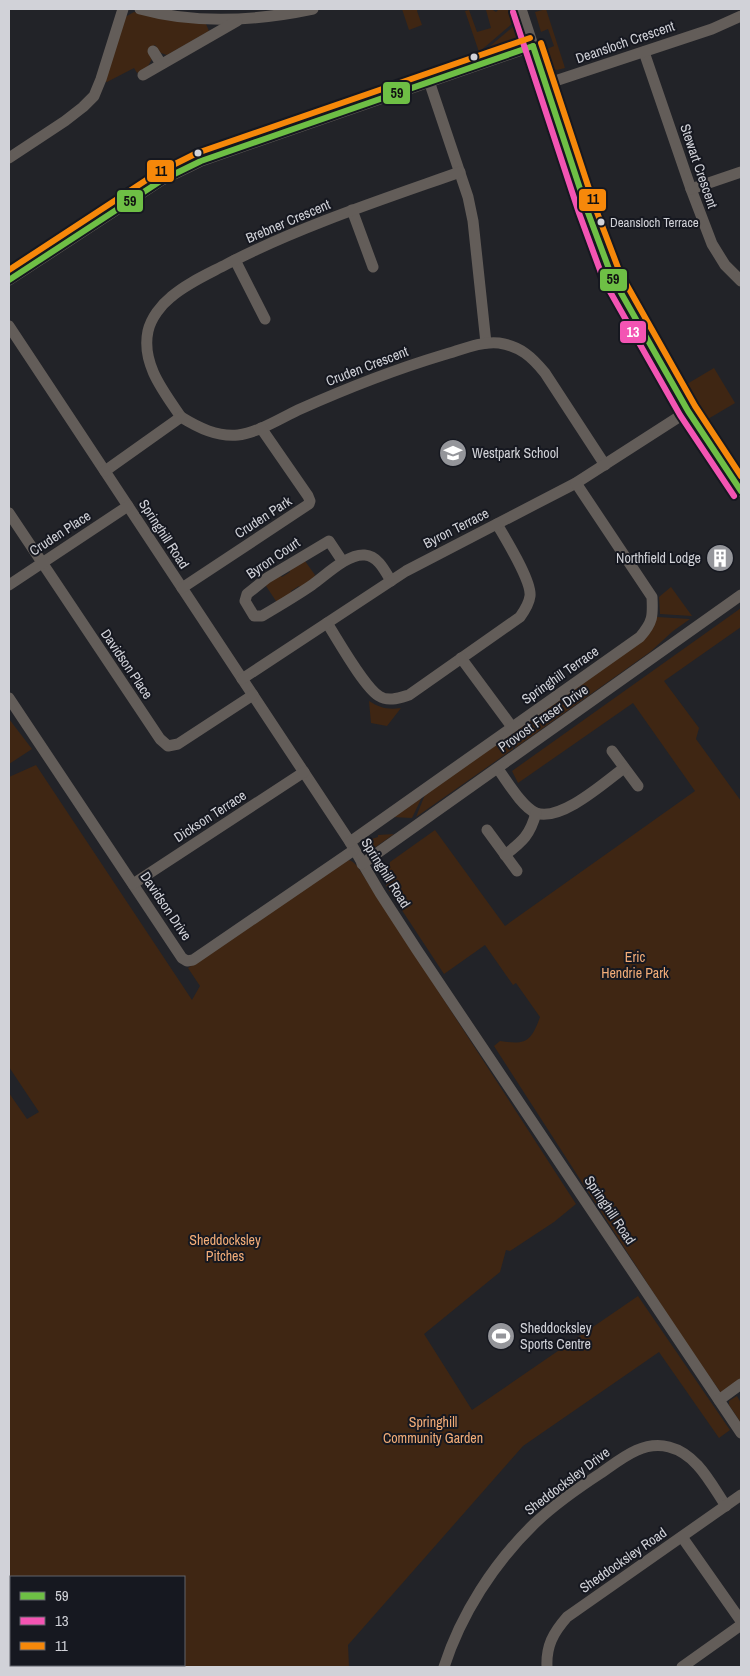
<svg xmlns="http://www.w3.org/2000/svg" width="750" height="1676" viewBox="0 0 750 1676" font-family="'Archivo Narrow',sans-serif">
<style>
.green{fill:#3f2613;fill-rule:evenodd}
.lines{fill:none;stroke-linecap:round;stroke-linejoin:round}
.minor{stroke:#635d59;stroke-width:11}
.bus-1-casing{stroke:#161820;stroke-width:10}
.bus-2-casing{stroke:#161820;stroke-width:10}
.bus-3-casing{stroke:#161820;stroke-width:10}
.bus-1{stroke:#6ebf45;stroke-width:6}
.bus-2{stroke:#f354b3;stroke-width:6}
.bus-3{stroke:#f6880a;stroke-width:6}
.bus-dot{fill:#d1d2d8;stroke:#161820;stroke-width:2}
.labels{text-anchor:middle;stroke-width:4;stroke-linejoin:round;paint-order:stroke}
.bus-label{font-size:13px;fill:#d1d2d8;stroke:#161820;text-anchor:start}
.street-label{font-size:14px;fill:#d1d2d8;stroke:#161820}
.poi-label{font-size:14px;fill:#d1d2d8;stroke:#161820;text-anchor:start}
.park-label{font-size:14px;fill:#f3ad78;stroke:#161820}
.line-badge{stroke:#161820;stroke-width:2}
.badge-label{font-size:14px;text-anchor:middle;font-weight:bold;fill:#fff}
.pale-badge-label{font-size:14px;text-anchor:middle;font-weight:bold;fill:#111}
</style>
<rect width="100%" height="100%" fill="#222328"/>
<!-- green -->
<g class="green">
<path d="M402,9H418L417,11L422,25L409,30Z"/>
<path d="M491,9L496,12L499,9H509L514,22L479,52L465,11L469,10L477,32L491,28L486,10Z"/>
<path d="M546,9L565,68L557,70L554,69L547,49L554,46L548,29L541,32L535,12Z"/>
<path d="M134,12L168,20L206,24L209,31L167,55L161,53L155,45L148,49L152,59L148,66L137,73L134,68L107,82L105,81L125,17Z"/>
<path d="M515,25L518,39L483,52Z"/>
<path d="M714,368L735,403L708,419L687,384Z"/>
<path d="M305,561L315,575L312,582L301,589L299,586L291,591L293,594L283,601H276L266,586L269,580L279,574L282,577L290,572L288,568Z"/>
<path d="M671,587L692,616L660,614L659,597Z"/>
<path d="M741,608V627L664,681L699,728L696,739L741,801V1378L721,1393L682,1337L494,1046L500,1041C526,1045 531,1042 540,1017L516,983L513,985L485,945L444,974L386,886L390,862L435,830L505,926L695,791L633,703L518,783L512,771Z"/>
<path d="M657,617L690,619L673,631L650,652L515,748L513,731Z"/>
<path d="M369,701C380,708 388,710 401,708L387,726L371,723Z"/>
<path d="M9,719L32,749L9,764Z"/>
<path d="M511,733L513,749L416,817L426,792Z"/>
<path d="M36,765L192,1000L200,986L188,968L343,860C355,858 359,870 365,878L576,1204L554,1222L510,1251L506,1250L500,1272L424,1334L472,1410L638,1296L730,1430L719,1438L659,1352L523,1446L348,1645L349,1667H112L108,1666L106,1667H9V1093L27,1119L39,1112L9,1067V777ZM11,1577H184V1665H11Z"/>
<path d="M423,795L412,818L393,817Z"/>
<path d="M394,834L370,851C365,851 363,850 361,844L362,842L378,837V835Z"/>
<path d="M737,1396L741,1403V1423L729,1405V1401Z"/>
</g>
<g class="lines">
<!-- minor -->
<g class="minor">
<path d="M140,9C198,25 256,21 313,9"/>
<path d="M521,9L587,210L612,277L688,411L741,491"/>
<path d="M153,51L161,64"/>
<path d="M644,52L691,189L712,244L725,265L741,281"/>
<path d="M143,75L237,21"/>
<path d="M429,81L468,197L473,221L486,343"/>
<path d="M546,84L712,29L741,16"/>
<path d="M9,158L65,121L83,107L94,96L101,79L123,9"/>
<path d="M691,189L741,172"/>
<path d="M352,210L373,267"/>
<path d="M235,260L265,319"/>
<path d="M9,280L162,180L201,161L533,46"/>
<path d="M9,326L350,842L380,893L417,950L741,1433"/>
<path d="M181,417C164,392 141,364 148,331C151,318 161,305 171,297C187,283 208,274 227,264C301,226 381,200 460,172"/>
<path d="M105,471L181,417C199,428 217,437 238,435C257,433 281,418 298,410C345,389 393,370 443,355C461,350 480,341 499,343C520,346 532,357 545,373L605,465"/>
<path d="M9,513L160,739L168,746L178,744L253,695"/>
<path d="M343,562L329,541L267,578L247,594L245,601L254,616H262C279,606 296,596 312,585C325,576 348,553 365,555C378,556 385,571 391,581"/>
<path d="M9,585L128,506"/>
<path d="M182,588L309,504L310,501L308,496L261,428"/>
<path d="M327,623C338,640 364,687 379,696C388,702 399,698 409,695L520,617C525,610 529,604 530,596C532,581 505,538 497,524"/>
<path d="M461,658L512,727"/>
<path d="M242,679L406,571L576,483L688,411"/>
<path d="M9,698L182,958L187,961L193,960L354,850"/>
<path d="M612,751L638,786"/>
<path d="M498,769C507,781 522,807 536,813C561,822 605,782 624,768"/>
<path d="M487,830L517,871"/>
<path d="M350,842L640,637C653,622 653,616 652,597L576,483"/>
<path d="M505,855C523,841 530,835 536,813"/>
<path d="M362,864L741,595"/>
<path d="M133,884L304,772"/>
<path d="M719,1400L741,1384"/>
<path d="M682,1537L741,1621"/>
<path d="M444,1667C461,1614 494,1563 534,1524C554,1505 578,1488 601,1473C621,1459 643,1440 669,1447C697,1454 711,1484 726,1506"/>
<path d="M547,1667C546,1646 553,1633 567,1617L741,1495"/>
<path d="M682,1667L741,1625"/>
</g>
<!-- bus-1 casing -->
<g class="bus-1-casing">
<g id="bus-1">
<path d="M533,46L587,210L612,277L688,411L741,491"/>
<path d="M9,280L162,180L201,161L533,46"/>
</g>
</g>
<!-- bus-2 casing -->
<g class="bus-2-casing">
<path id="bus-2" d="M513,12L579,213L604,281L680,415L734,496"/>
</g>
<!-- bus-3 casing -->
<g class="bus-3-casing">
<g id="bus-3">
<path d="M541,43L595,207L620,273L695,406L741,476"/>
<path d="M9,270L157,173L197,153L530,38"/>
</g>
</g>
<!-- bus-1 -->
<use href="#bus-1" class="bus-1"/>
<!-- bus-2 -->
<use href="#bus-2" class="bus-2"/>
<!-- bus-3 -->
<use href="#bus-3" class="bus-3"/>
</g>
<!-- icons -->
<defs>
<g id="school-disc" transform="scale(1.4375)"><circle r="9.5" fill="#94959a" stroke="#161820"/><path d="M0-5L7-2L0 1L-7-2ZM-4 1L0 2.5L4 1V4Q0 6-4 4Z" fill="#fff"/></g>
<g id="building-disc" transform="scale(1.4375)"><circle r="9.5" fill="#94959a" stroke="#161820"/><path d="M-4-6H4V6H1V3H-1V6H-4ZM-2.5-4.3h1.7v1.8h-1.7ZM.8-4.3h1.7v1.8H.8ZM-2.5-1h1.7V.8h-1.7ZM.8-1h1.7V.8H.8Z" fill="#fff"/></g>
<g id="stadium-disc" transform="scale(1.4375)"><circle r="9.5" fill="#94959a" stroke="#161820"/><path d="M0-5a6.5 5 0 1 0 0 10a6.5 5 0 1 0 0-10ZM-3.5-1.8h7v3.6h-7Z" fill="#fff"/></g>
</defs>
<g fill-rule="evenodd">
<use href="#school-disc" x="453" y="453"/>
<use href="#building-disc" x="720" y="558"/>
<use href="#stadium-disc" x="501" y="1336"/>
</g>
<!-- markers -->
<g class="bus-dot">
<circle cx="474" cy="57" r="4.5"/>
<circle cx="198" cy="153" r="4.5"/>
<circle cx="601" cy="222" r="4.5"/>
</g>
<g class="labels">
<!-- bus labels -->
<g class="bus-label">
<text x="610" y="227">Deansloch Terrace</text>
</g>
<!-- street labels -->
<g class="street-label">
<text transform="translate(625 42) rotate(-19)" y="5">Deansloch Crescent</text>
<text transform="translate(699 166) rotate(71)" y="5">Stewart Crescent</text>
<text transform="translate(288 221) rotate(-23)" y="5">Brebner Crescent</text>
<text transform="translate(367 366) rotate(-21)" y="5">Cruden Crescent</text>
<text transform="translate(263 517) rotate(-33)" y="5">Cruden Park</text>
<text transform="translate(456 528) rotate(-27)" y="5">Byron Terrace</text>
<text transform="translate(60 533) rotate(-33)" y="5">Cruden Place</text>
<text transform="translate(164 534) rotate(57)" y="5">Springhill Road</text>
<text transform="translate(273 558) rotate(-34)" y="5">Byron Court</text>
<text transform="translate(127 664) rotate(56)" y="5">Davidson Place</text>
<text transform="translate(560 675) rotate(-35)" y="5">Springhill Terrace</text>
<text transform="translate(543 718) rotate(-35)" y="5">Provost Fraser Drive</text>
<text transform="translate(210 816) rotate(-33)" y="5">Dickson Terrace</text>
<text transform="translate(386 873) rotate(58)" y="5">Springhill Road</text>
<text transform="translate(166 906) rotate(56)" y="5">Davidson Drive</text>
<text transform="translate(610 1210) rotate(56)" y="5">Springhill Road</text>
<text transform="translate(567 1481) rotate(-37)" y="5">Sheddocksley Drive</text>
<text transform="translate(623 1560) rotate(-35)" y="5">Sheddocksley Road</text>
</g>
<!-- poi labels -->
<g class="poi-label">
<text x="472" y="458">Westpark School</text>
<text x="701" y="563" text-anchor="end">Northfield Lodge</text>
<text x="520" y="1333">Sheddocksley<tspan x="520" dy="16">Sports Centre</tspan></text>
</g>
<!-- park labels -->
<g class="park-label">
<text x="635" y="962">Eric<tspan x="635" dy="16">Hendrie Park</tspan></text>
<text x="225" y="1245">Sheddocksley<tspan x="225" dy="16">Pitches</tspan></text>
<text x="433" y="1427">Springhill<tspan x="433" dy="16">Community Garden</tspan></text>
</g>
</g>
<g class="line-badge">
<rect x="382" y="81" width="29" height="24" rx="5" fill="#6ebf45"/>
<rect x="146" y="159" width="29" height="24" rx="5" fill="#f6880a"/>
<rect x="578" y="188" width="29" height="24" rx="5" fill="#f6880a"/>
<rect x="116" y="189" width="28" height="24" rx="5" fill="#6ebf45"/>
<rect x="599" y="268" width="29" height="24" rx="5" fill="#6ebf45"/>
<rect x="619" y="320" width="28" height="24" rx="5" fill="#f354b3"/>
</g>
<g class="badge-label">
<text x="633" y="337">13</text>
</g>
<g class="pale-badge-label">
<text x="397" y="98">59</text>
<text x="161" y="176">11</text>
<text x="593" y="204">11</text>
<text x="130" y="206">59</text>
<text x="613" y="284">59</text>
</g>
<!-- border -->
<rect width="750" height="1676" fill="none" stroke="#d1d2d8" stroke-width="20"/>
<!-- legend -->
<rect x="10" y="1576" width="175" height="90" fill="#161820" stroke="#61626a"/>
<rect x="20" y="1592" width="25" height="8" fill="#6ebf45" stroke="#61626a"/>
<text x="55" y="1601" font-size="15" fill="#d1d2d8">59</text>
<rect x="20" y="1617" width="25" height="8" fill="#f354b3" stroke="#61626a"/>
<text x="55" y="1626" font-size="15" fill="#d1d2d8">13</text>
<rect x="20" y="1642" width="25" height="8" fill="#f6880a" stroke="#61626a"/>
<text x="55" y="1651" font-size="15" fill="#d1d2d8">11</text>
</svg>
